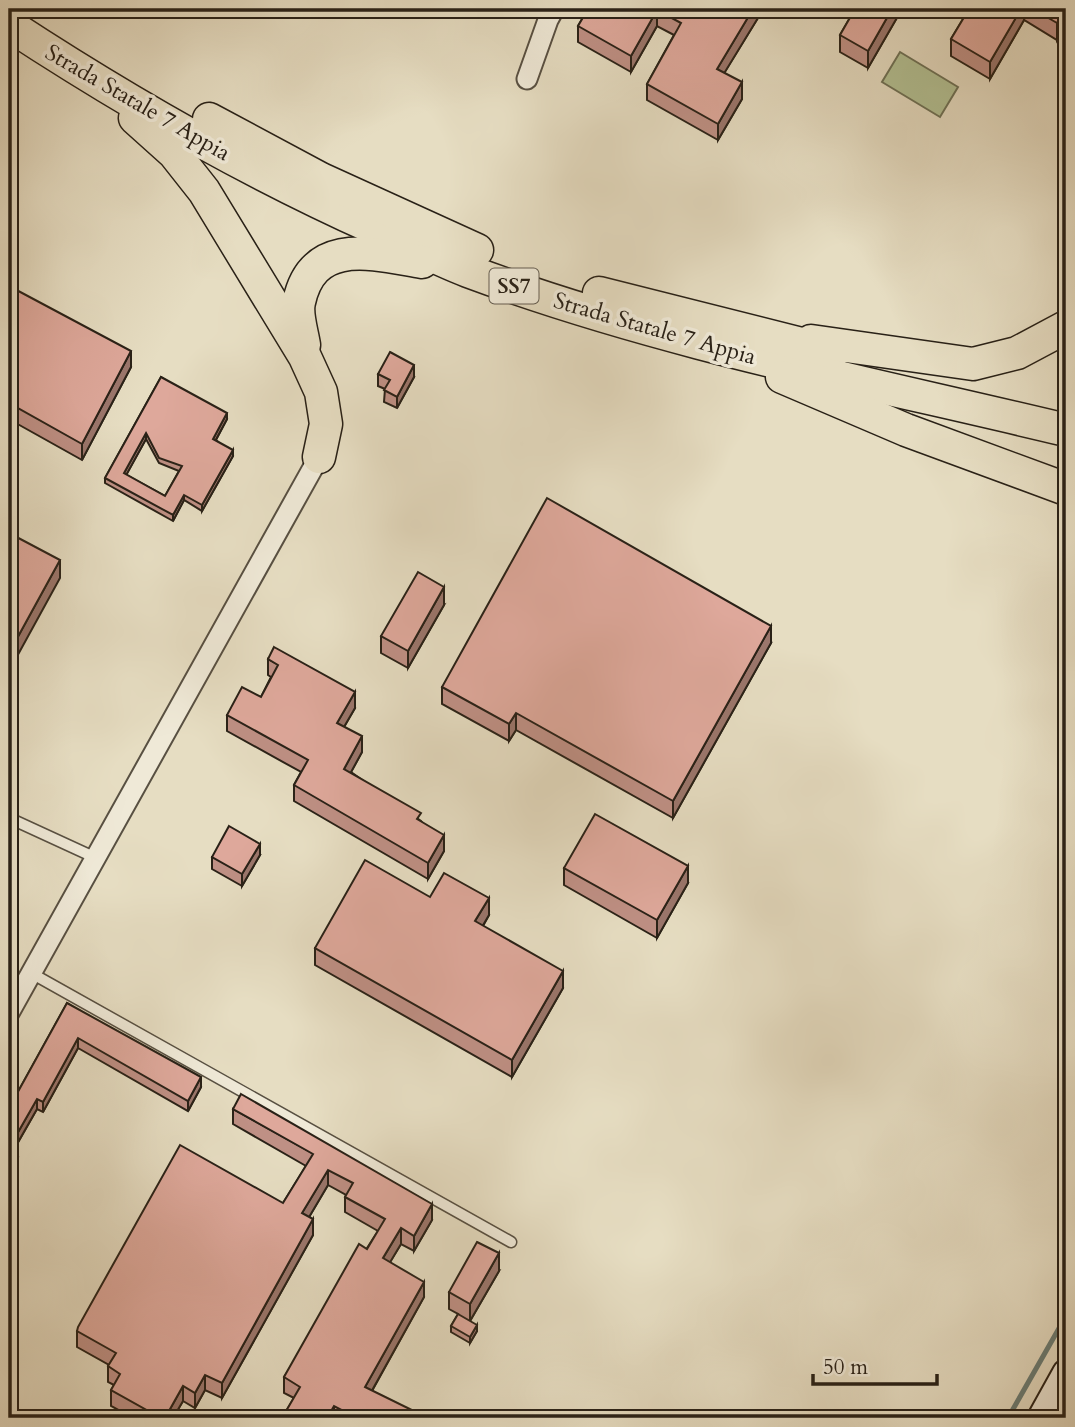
<svg xmlns="http://www.w3.org/2000/svg" width="1075" height="1427" viewBox="0 0 1075 1427" font-family="Cardo,serif">
<style>
.grass{fill:#b3c194;stroke:#6e7156;stroke-width:2}
.lines{fill:none;stroke-linecap:round;stroke-linejoin:round}
.stream{stroke:#6a7d76;stroke-width:5}
.service-casing{stroke:#585042;stroke-width:13}
.minor-casing{stroke:#585042;stroke-width:23}
.secondary-casing{stroke:#292117;stroke-width:30}
.trunk-casing{stroke:#292117;stroke-width:35}
.service{stroke:#efe9d7;stroke-width:10}
.minor{stroke:#efe9d7;stroke-width:19}
.secondary{stroke:#efe9d7;stroke-width:26}
.trunk{stroke:#e6ddc2;stroke-width:32}
.wall{fill:#bf9085;stroke:#292117;stroke-width:2;fill-rule:evenodd}
.shaded-wall{fill:#9b766c;stroke:#292117;stroke-width:2}
.building{fill:#dea89b;stroke:#292117;stroke-width:2;fill-rule:evenodd}
.labels{text-anchor:middle;stroke-width:7;stroke-linejoin:round;paint-order:stroke}
.shield{fill:#efe9d7;stroke:#645d51;stroke-width:2}
.shield-label{font-size:21px;font-weight:bold;fill:#292117}
.street-label{font-size:23px;fill:#292117;stroke:#efe9d7}
</style>
<rect width="100%" height="100%" fill="#e6ddc2"/>
<filter id="stains"><feTurbulence type="fractalNoise" baseFrequency=".00286" numOctaves="4"/><feColorMatrix values="0 0 0 0 .2 0 0 0 0 .09 0 0 0 0 .02 0 0 0 .5 -.17"/></filter>
<radialGradient id="worn" r=".72"><stop offset=".6" stop-color="#630" stop-opacity="0"/><stop offset="1" stop-color="#630" stop-opacity=".3"/></radialGradient>
<!-- grass -->
<path class="grass" d="M900,52L958,87L940,117L882,82Z"/>
<g class="lines">
<!-- stream -->
<path class="stream" d="M1008,1418L1066,1316"/>
<!-- service casing -->
<g class="service-casing">
<g id="service">
<path d="M9,818L96,858"/>
<path d="M31,973L511,1242"/>
</g>
</g>
<!-- minor casing -->
<g class="minor-casing">
<g id="minor">
<path d="M527,79L548,20L554,9"/>
<path d="M9,1013L319,457"/>
</g>
</g>
<!-- secondary casing -->
<g class="secondary-casing">
<path id="secondary" d="M1041,1418L1066,1373"/>
</g>
<!-- trunk casing -->
<g class="trunk-casing">
<g id="trunk">
<path d="M9,25C125,101 247,171 374,228C405,242 436,259 468,271C662,343 866,382 1066,430"/>
<path d="M135,118L174,153L204,191L305,357L321,392L326,424L319,457"/>
<path d="M209,119L321,179L477,250"/>
<path d="M599,293L833,352"/>
<path d="M811,341L973,364L1017,353L1066,327"/>
<path d="M304,345C302,332 296,314 299,302C313,236 374,254 422,262"/>
<path d="M782,377L906,430L1066,489"/>
</g>
</g>
<!-- service -->
<use href="#service" class="service"/>
<!-- minor -->
<use href="#minor" class="minor"/>
<!-- secondary -->
<use href="#secondary" class="secondary"/>
<!-- trunk -->
<use href="#trunk" class="trunk"/>
</g>
<!-- wall -->
<g class="wall">
<path d="M588,9H761V13L724,73L742,99L718,140L647,100V84L674,35L657,26L631,72L578,42V26Z"/>
<path d="M855,9H916L912,15L902,9L868,68L840,52V35Z"/>
<path d="M969,9H1066V24L1057,40L1024,20L990,79L951,56V39Z"/>
<path d="M9,286L131,367L82,460L14,422Z"/>
<path d="M378,374L414,377L397,408L384,402L385,389L378,386Z"/>
<path d="M161,377L227,419L216,440L233,456L202,511L184,500L173,521L105,483V478ZM146,439L159,463L179,471L165,496L126,475Z"/>
<path d="M444,605L408,668L381,653V636Z"/>
<path d="M771,643L673,818L516,730L509,741L442,704V687Z"/>
<path d="M268,659L355,708L344,727L362,752L351,772L421,821L444,851L428,879L294,801V785L301,772L227,731V715L261,697L271,677L268,675Z"/>
<path d="M260,855L242,886L212,869V857Z"/>
<path d="M564,868L688,883L657,938L564,885Z"/>
<path d="M430,897L489,915L483,926L563,988L512,1077L315,965V948Z"/>
<path d="M67,1003L201,1087L188,1111L78,1048L43,1112L37,1109L12,1153L18,1167L9,1183V1108Z"/>
<path d="M233,1109L432,1220L414,1251L401,1244L390,1262L424,1297L372,1391L424,1418H282L294,1398L284,1393V1377L378,1231L345,1212V1197L346,1195L328,1185L309,1217L313,1235L222,1398L205,1390L195,1408L183,1401L173,1418H133L111,1406V1390L114,1385L108,1382V1366L109,1365L77,1347V1331L283,1203L306,1166L233,1124Z"/>
<path d="M499,1271L470,1321L477,1331L470,1343L451,1332V1326L458,1314L449,1309V1292Z"/>
</g>
<!-- shaded-wall -->
<g class="shaded-wall">
<path d="M753,9H761V13L717,85V69Z"/>
<path d="M892,9H902L868,68V51Z"/>
<path d="M1021,9H1024V20L990,79V62Z"/>
<path d="M1065,9H1066V24L1057,40V23Z"/>
<path d="M657,10V26L631,72V56Z"/>
<path d="M742,82V99L718,140V124Z"/>
<path d="M131,351V367L82,460V444Z"/>
<path d="M414,365V377L397,408V397Z"/>
<path d="M14,406V422L9,433V416Z"/>
<path d="M227,413V419L213,445V439Z"/>
<path d="M146,433V439L124,479V473Z"/>
<path d="M233,450V456L202,511V505Z"/>
<path d="M184,495V500L173,521V515Z"/>
<path d="M60,560V578L9,671V653Z"/>
<path d="M444,587V605L408,668V651Z"/>
<path d="M771,626V643L673,818V801Z"/>
<path d="M355,692V708L337,739V723Z"/>
<path d="M516,713V730L509,741V724Z"/>
<path d="M362,736V752L344,785V769Z"/>
<path d="M444,835V851L428,879V863Z"/>
<path d="M260,844V855L242,886V874Z"/>
<path d="M688,866V883L657,938V920Z"/>
<path d="M489,898V915L475,939V921Z"/>
<path d="M563,971V988L512,1077V1060Z"/>
<path d="M78,1038V1048L43,1112V1102Z"/>
<path d="M201,1077V1087L188,1111V1101Z"/>
<path d="M37,1099V1109L9,1158V1148Z"/>
<path d="M18,1157V1167L9,1183V1172Z"/>
<path d="M328,1170V1185L302,1229V1213Z"/>
<path d="M432,1204V1220L414,1251V1236Z"/>
<path d="M313,1219V1235L222,1398V1383Z"/>
<path d="M401,1228V1244L383,1274V1258Z"/>
<path d="M499,1253V1271L470,1321V1304Z"/>
<path d="M424,1282V1297L365,1403V1387Z"/>
<path d="M477,1325V1331L470,1343V1337Z"/>
<path d="M205,1375V1390L195,1408V1393Z"/>
<path d="M183,1386V1401L173,1418H165Z"/>
<path d="M15,1400V1416L14,1418H9V1411Z"/>
<path d="M334,1406V1418H327Z"/>
</g>
<!-- building -->
<g class="building">
<path d="M588,9H753L717,69L742,82L718,124L647,84L681,23L657,10L631,56L578,26Z"/>
<path d="M855,9H892L868,51L840,35Z"/>
<path d="M969,9H1021L990,62L951,39Z"/>
<path d="M1033,9H1065L1057,23Z"/>
<path d="M9,286L131,351L82,444L14,406L9,416Z"/>
<path d="M390,352L414,365L397,397L384,390L390,380L378,374Z"/>
<path d="M161,377L227,413L213,439L233,450L202,505L184,495L173,515L105,478ZM146,433L159,458L182,466L165,496L124,473Z"/>
<path d="M547,498L771,626L673,801L516,713L509,724L442,687Z"/>
<path d="M9,533L60,560L9,653Z"/>
<path d="M418,572L444,587L408,651L381,636Z"/>
<path d="M274,647L355,692L337,723L362,736L344,769L421,813L417,819L444,835L428,863L294,785L308,760L227,715L242,687L261,697L278,665L268,659Z"/>
<path d="M595,814L688,866L657,920L564,868Z"/>
<path d="M229,826L260,844L242,874L212,857Z"/>
<path d="M365,860L430,897L444,873L489,898L475,921L563,971L512,1060L315,948Z"/>
<path d="M67,1003L201,1077L188,1101L78,1038L43,1102L37,1099L9,1148V1108Z"/>
<path d="M241,1094L432,1204L414,1236L401,1228L383,1258L424,1282L365,1387L424,1416L423,1418H357L334,1406L327,1418H282L300,1387L284,1377L359,1244L367,1249L385,1219L345,1197L353,1183L328,1170L302,1213L313,1219L222,1383L205,1375L195,1393L183,1386L165,1418H161L111,1390L120,1374L108,1366L116,1353L77,1331L78,1327L180,1145L283,1203L313,1154L233,1109Z"/>
<path d="M9,1151L18,1157L9,1172Z"/>
<path d="M477,1242L499,1253L470,1304L449,1292Z"/>
<path d="M458,1314L477,1325L470,1337L451,1326Z"/>
<path d="M9,1396L15,1400L9,1411Z"/>
</g>
<g class="labels">
<!-- shield labels -->
<rect class="shield" x="489.5" y="268.5" width="49" height="35" rx="5"/>
<g class="shield-label">
<text x="514" y="293">SS7</text>
</g>
<!-- street labels -->
<g class="street-label">
<text transform="translate(138 102) rotate(30)" y="8">Strada Statale 7 Appia</text>
<text transform="translate(655 328) rotate(16)" y="8">Strada Statale 7 Appia</text>
</g>
</g>
<!-- margin -->
<rect width="1075" height="1427" fill="none" stroke="#e6ddc2" stroke-width="35"/>
<rect x="10" y="10" width="1054" height="1406" fill="none" stroke="#292117" stroke-width="3.5"/>
<rect x="18" y="18" width="1040" height="1392" fill="none" stroke="#292117" stroke-width="2"/>
<!-- scale -->
<path d="M813 1374v10h124v-10" fill="none" stroke="#292117" stroke-width="3.5"/>
<text x="823" y="1374" font-size="21" fill="#292117" stroke="#efe9d7" stroke-width="5" paint-order="stroke">50 m</text>
<rect width="100%" height="100%" filter="url(#stains)"/>
<rect width="100%" height="100%" fill="url(#worn)"/>
</svg>
